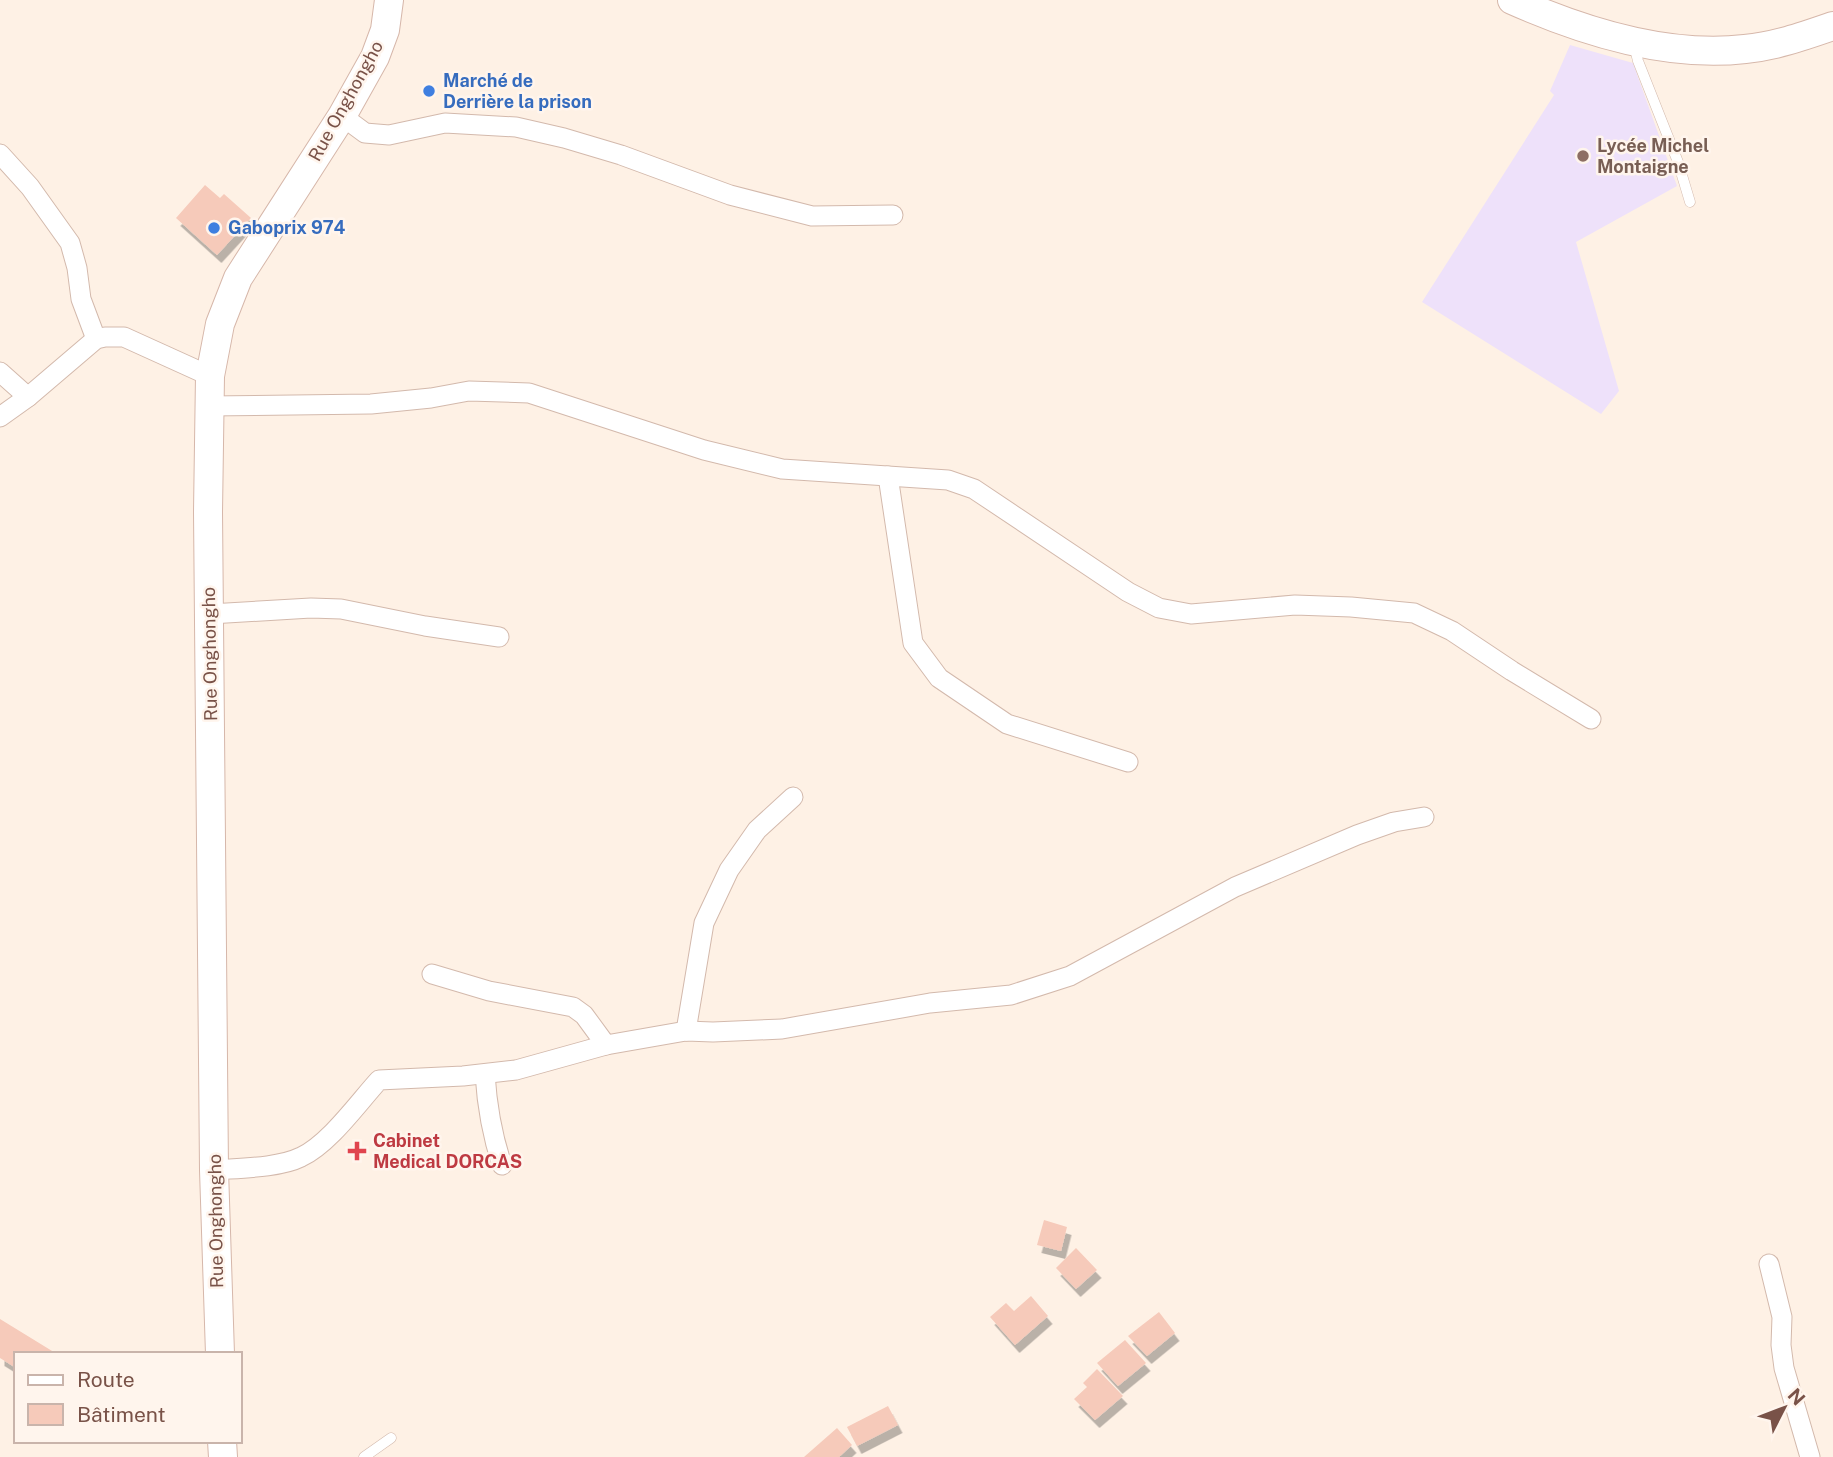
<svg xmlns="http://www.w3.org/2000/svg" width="1833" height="1457" viewBox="0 0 1833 1457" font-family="'Public Sans',sans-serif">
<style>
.education{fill:#eee1fa}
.building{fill:#f6caba;filter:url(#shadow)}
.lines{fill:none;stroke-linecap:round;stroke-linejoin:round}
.lane-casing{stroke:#d3b9ac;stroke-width:11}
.street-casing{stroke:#d3b9ac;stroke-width:21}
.secondary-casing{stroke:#d6b7aa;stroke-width:30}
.lane{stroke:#fff;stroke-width:10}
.street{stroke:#fff;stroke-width:19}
.secondary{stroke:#fff;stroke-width:28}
.shop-dot{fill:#3f7fe0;stroke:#fff5ed;stroke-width:2.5}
.education-dot{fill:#8d6e63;stroke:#fff5ed;stroke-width:2.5}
.health-dot{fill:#e0444e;stroke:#fff5ed;stroke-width:2.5}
.labels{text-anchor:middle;stroke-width:5;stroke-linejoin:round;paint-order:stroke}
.shop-label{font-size:18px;font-weight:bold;fill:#366cbe;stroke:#fff5ed;text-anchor:start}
.street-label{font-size:18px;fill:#795248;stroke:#fff5ed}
.education-label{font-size:18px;font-weight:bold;fill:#785e54;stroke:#fff5ed;text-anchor:start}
.health-label{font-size:18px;font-weight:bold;fill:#be3a42;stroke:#fff5ed;text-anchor:start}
</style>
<defs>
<filter id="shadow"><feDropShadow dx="4.5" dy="8" stdDeviation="0" flood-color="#0004"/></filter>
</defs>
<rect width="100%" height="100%" fill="#fef1e5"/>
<!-- education -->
<path class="education" d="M1570,45L1633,63L1677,186L1576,242L1619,391L1601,414L1422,302L1554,95L1550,91Z"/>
<!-- building -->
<g class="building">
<path d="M205,185L220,198L224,194L251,218L217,255L176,218Z"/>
<path d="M1044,1220L1067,1227L1061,1251L1037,1245Z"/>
<path d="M1076,1248L1097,1270L1076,1289L1056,1268Z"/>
<path d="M1031,1296L1048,1316L1015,1345L990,1317L1006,1303L1014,1311Z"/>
<path d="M1159,1312L1175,1333L1147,1356L1128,1336Z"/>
<path d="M0,1319L57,1354H16V1368L0,1358Z"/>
<path d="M1125,1340L1146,1363L1118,1386L1097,1363Z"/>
<path d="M1097,1369L1123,1396L1095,1420L1074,1399L1087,1387L1083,1383Z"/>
<path d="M888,1406L898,1425L857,1446L847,1427Z"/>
<path d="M837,1428L852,1445L839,1457H804Z"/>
</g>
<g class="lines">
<!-- lane casing -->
<g class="lane-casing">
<g id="lane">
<path d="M1634,44L1638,61L1678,162L1690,202"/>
<path d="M364,1457L391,1438"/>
</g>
</g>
<!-- street casing -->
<g class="street-casing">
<g id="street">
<path d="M342,116L365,133L389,135L445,123L516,127L564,138L621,155L730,195L812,216L893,215"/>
<path d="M0,154L30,187L70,243L77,268L81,299L96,339"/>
<path d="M0,372L28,397"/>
<path d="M208,406L371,404L431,398L469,391L529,393L704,450L782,469L948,480L974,489L1128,592L1159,608L1191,614L1295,605L1351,607L1414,613L1452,631L1512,671L1591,719"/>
<path d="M0,417L28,397L96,339L105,337H124L210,376"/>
<path d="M888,476L913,643L939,678L1007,724L1128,762"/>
<path d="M210,614L311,608L341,609L425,626L499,637"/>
<path d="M432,974L489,991L573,1007L584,1015L606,1045"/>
<path d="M686,1031L704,923L729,870L757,830L793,797"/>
<path d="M485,1074C487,1106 492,1135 502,1165"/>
<path d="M214,1170C239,1168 279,1168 301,1157C329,1144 358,1103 379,1080L463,1076L516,1070L606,1045L686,1031L713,1032L782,1029L930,1003L1011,995L1070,976L1235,887L1357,835L1394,822L1424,817"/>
<path d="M1769,1264L1782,1317L1781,1345L1784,1368L1810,1457"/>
</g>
</g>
<!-- secondary casing -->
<g class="secondary-casing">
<g id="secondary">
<path d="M1512,0C1584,32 1667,58 1745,49C1776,46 1804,36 1833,26"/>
<path d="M220,1354L214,1170L208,512L210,376L220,324L238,278L342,116L375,57L385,30L389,0"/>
<path d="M222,1441L223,1457"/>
</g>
</g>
<!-- lane -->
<use href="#lane" class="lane"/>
<!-- street -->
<use href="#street" class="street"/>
<!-- secondary -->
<use href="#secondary" class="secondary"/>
</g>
<!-- markers -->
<g class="shop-dot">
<circle cx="429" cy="91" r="7"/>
<circle cx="214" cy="228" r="7"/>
</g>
<circle class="education-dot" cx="1583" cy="156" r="7"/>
<path class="health-dot" d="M353.5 1140.5h7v7h7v7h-7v7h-7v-7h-7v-7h7z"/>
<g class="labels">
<!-- shop labels -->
<g class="shop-label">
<text x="443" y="87">Marché de<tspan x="443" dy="21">Derrière la prison</tspan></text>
<text x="228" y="234">Gaboprix 974</text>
</g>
<!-- street labels -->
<g class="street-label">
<text transform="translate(346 101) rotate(-61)" y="6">Rue Onghongho</text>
<text transform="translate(210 654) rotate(-91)" y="6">Rue Onghongho</text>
<text transform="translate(216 1221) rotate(-91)" y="6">Rue Onghongho</text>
</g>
<!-- education labels -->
<g class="education-label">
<text x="1597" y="152">Lycée Michel<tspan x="1597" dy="21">Montaigne</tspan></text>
</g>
<!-- health labels -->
<g class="health-label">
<text x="373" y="1147">Cabinet<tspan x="373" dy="21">Medical DORCAS</tspan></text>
</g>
</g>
<!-- legend -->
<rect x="14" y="1352" width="228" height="91" fill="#fff5ed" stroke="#c9b4ab" stroke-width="2"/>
<rect x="28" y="1375" width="35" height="10" fill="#ffffff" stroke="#c9b4ab" stroke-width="2"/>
<text x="77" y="1387" font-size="21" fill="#795248">Route</text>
<rect x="28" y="1404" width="35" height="21" fill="#f6caba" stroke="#c9b4ab" stroke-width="2"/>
<text x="77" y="1422" font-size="21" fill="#795248">Bâtiment</text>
<!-- north arrow -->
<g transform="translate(1784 1408) rotate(48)" stroke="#fff5ed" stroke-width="5" paint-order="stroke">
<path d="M0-5L12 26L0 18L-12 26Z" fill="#795248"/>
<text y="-10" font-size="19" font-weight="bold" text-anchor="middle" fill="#795248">N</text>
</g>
</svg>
